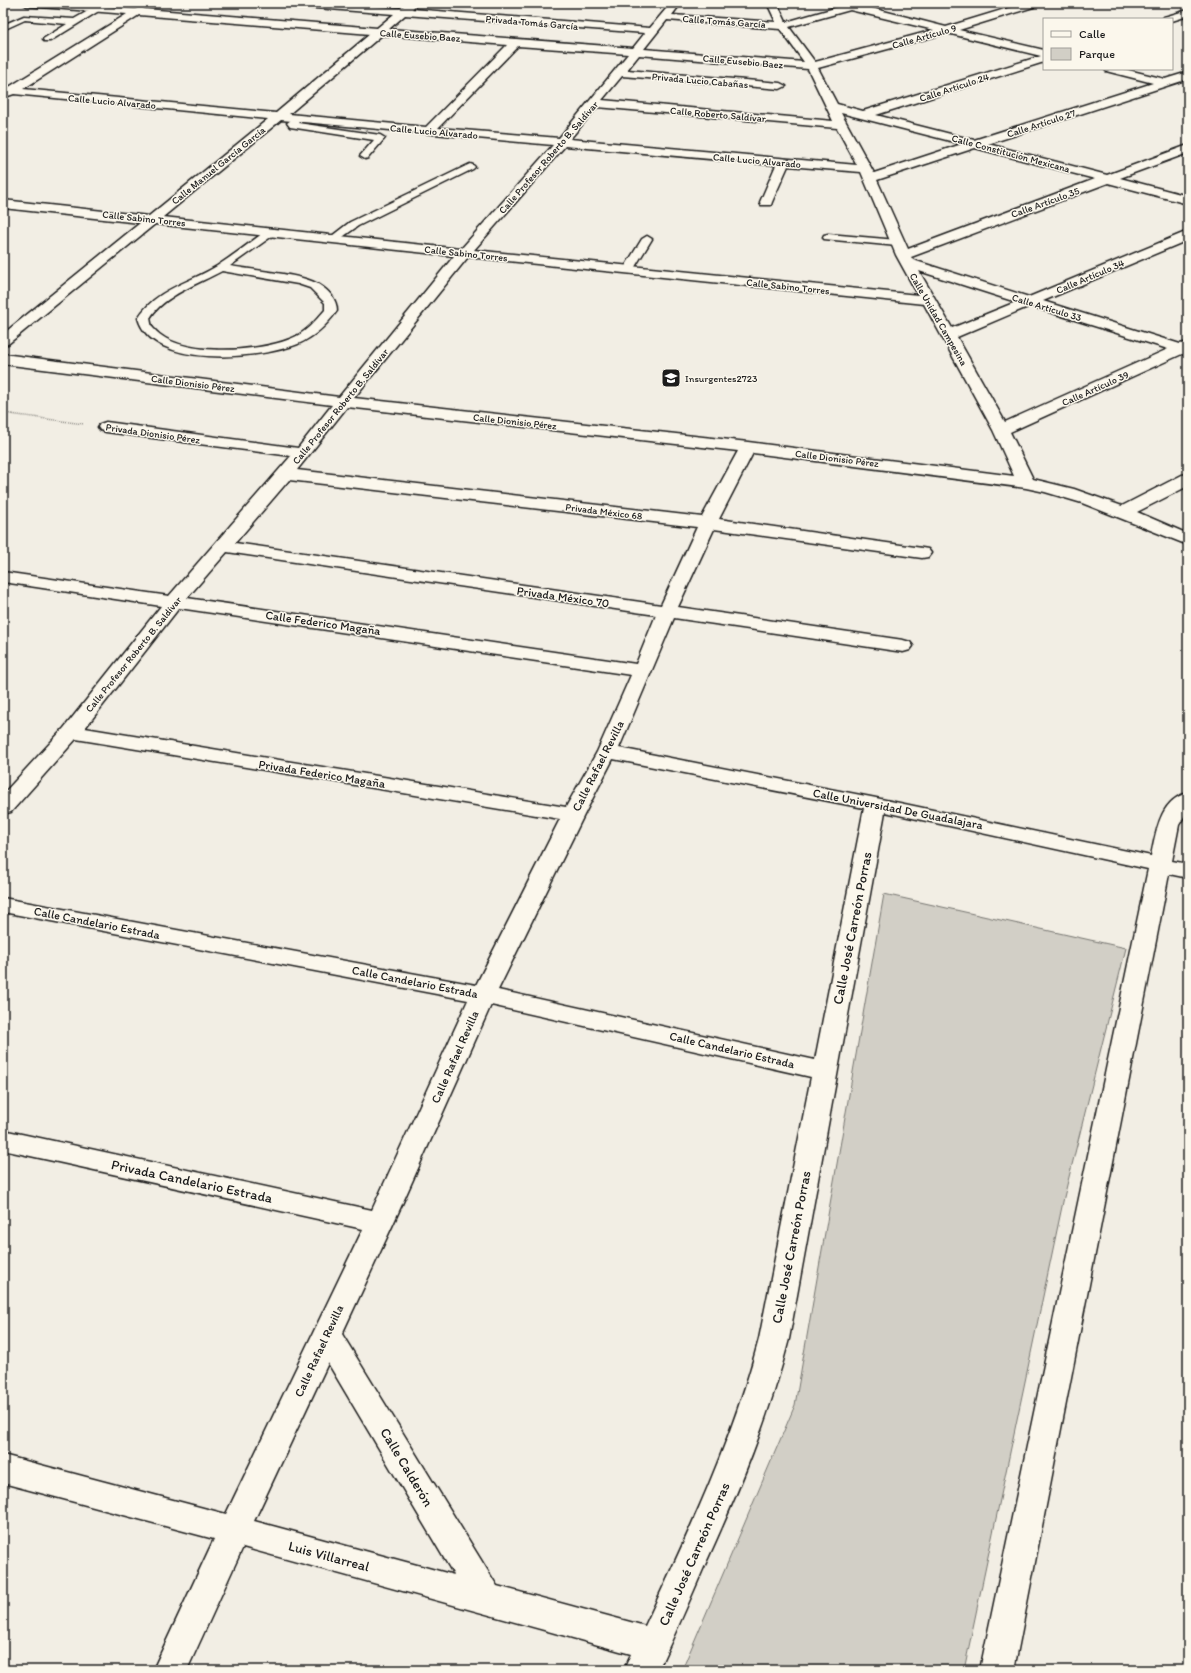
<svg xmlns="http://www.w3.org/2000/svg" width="1191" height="1673" viewBox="0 0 1191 1673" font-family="Itim,sans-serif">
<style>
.green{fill:#d2cfc6;stroke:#777671}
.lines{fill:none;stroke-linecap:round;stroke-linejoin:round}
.service-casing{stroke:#1c1c1c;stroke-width:3}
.minor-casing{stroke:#1c1c1c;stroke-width:3}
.path{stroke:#1c1c1c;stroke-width:1.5;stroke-dasharray:0.5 1.5;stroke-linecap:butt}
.service{fill:#fbf7ec;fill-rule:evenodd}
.minor{fill:#fbf7ec;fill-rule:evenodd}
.labels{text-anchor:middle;stroke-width:3;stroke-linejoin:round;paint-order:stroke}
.far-street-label{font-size:10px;fill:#1c1c1c;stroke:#fbf7ec}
.far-poi-label{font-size:10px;fill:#1c1c1c;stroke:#fbf7ec;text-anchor:start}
.street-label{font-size:12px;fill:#1c1c1c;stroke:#fbf7ec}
.near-street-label{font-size:14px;fill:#1c1c1c;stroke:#fbf7ec}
</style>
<rect width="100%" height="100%" fill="#f2eee4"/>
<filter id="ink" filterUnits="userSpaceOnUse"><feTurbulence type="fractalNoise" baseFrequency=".025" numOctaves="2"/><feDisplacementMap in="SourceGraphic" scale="8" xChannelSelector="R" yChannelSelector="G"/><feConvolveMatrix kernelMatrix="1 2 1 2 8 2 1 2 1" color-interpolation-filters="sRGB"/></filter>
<g filter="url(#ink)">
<!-- green -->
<path class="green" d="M884,894L1126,948L1064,1197L964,1670H682L795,1405Z"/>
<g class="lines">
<!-- service casing -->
<g class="service-casing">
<g id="service">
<path d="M95,7H98L102,9L50,41H44L43,39L67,24L25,20L3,30V25L24,16L74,19Z"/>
<path d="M297,116L302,119L298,123L380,135L385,138L368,158L365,159L360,156L374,140L290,127L287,123Z"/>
<path d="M470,164L473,165L475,167L473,169L358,226L337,241L333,242L328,239L350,222Z"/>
<path d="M271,229L275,230L276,232L275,234L230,266C251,270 302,274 318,284C328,290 337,299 337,311C327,325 314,337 298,344C260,359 152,370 138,318C156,289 189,283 217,266C234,255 251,242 267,230ZM222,271L298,284L310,288L325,303V310C314,322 306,333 290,339C258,352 179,358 154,329C151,327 151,322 150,318C163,296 200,283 222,271Z"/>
<path d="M828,234L897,240L902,243L897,246L824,239L823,237L824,235Z"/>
<path d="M647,236L652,239L633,270L632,272H624L623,270L642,239Z"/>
</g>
</g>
<!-- minor casing -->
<g class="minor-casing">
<g id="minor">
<path d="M22,3H65L135,9L140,7L145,9L377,28L394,14L290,6L285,3H329L400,8L407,3H418L412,9L650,28L671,3H681L672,15L776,22L767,3H777L786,22L838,7L830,5L829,3H852L946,27L1025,3H1041L1040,5L959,30L1044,50V62L876,115L974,140L1153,83L1106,71L1105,69H1124L1165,79L1188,72V79L988,144L1107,175L1188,145V153L1120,178L1188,196V204L1108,183L911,257L913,260L1029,297L1188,231V240L1043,301L1180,344L1188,342V356L1182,354L1010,432L1033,479L1074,489L1122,506L1182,475L1188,474V486L1137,512L1188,534V545L1082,503L1045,492L1026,488L753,453L719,519L922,548L928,549L931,553L928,557L922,558L714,529L678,607L903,640L910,642L913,646L910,650L903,652L674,618L619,748L876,798L1151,856C1156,832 1160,799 1188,793V810L1179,825L1172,861L1188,864V878L1169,874L1014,1670H980L1148,869L885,812L789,1339C769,1418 738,1493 704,1567C689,1602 674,1636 658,1670H624L631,1654L243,1547L187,1670H153L214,1539L3,1483V1455L226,1514L363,1229L3,1150V1130L372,1210L468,1000L3,912V898L476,985L560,819L76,739L11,812L3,814V794L64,728L161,606L3,582V572L169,596L291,456L106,432L100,430L98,427L100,424L106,422L298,448L332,405L3,364V354L339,397L454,256L155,224L8,344L3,345V334L140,223L3,208V200L149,216L268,119L14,94L8,96L4,95L3,87H9L127,14L27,6ZM850,10L934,30L815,62L789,27ZM139,15L370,34L276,113L23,89ZM405,15L645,33L633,48L389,29ZM667,20L780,29L804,62L644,49ZM947,33L1041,56L863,111L837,104L818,68ZM382,35L507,45L426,127L289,114ZM518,46L628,54L559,138L438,128ZM639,55L808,69L833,121L602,100L622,76L780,89L786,86L780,83L627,70ZM597,107L837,128L857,165L570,139ZM841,113L962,144L874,173ZM281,120L553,145L461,249L163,217ZM565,146L776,165L760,202L761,205H771L772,202L788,166L861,172L896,255L918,295L474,250ZM975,148L1095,179L908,249L877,180ZM468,257L924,304L993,430L1014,476L748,442L354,398ZM919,271L1016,302L952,328ZM1030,306L1168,349L1005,422L957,337ZM347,407L738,451L702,517L297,470ZM289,480L697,527L661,605L235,543ZM227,552L656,615L636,664L187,598ZM179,608L631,675L597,752L566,807L85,728ZM613,759L864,808L815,1060L498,990L584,815ZM491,1005L811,1077L759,1339C733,1439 689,1532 645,1626L497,1586L342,1334L394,1222ZM328,1363L454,1575L254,1521Z"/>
<path d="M1188,10V16L1172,21V19H1163L1164,17Z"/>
</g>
</g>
<!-- path -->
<path class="path" d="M3,413L84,424"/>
<!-- service -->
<use href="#service" class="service"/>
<!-- minor -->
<use href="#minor" class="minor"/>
</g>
</g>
<!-- icons -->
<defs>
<g id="school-square" transform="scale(1)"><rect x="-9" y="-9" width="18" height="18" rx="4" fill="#1c1c1c" stroke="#fbf7ec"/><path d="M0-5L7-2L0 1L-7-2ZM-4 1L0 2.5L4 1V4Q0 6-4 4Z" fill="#fff"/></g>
</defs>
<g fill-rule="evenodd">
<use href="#school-square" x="671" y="378"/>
</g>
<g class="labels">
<!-- far-street labels -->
<g class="far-street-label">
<text transform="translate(724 21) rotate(4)" y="4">Calle Tomás García</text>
<text transform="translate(532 22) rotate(5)" y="4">Privada Tomás García</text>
<text transform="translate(420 35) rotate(4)" y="4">Calle Eusebio Baez</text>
<text transform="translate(924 36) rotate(-16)" y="4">Calle Artículo 9</text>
<text transform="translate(743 61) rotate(5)" y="4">Calle Eusebio Baez</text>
<text transform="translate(700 80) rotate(5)" y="4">Privada Lucio Cabañas</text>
<text transform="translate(954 87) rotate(-18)" y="4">Calle Artículo 24</text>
<text transform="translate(112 101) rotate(5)" y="4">Calle Lucio Alvarado</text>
<text transform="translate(718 114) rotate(5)" y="4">Calle Roberto Saldívar</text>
<text transform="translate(1041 123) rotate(-18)" y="4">Calle Artículo 27</text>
<text transform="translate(434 131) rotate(5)" y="4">Calle Lucio Alvarado</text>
<text transform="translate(1011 153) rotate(15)" y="4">Calle Constitución Mexicana</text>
<text transform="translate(548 157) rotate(-49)" y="4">Calle Profesor Roberto B. Saldívar</text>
<text transform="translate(757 160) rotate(5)" y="4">Calle Lucio Alvarado</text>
<text transform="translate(218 165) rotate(-39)" y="4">Calle Manuel García García</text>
<text transform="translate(1045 202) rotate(-20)" y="4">Calle Artículo 35</text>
<text transform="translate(144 218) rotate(6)" y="4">Calle Sabino Torres</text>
<text transform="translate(466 253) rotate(6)" y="4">Calle Sabino Torres</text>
<text transform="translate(1090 276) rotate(-23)" y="4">Calle Artículo 34</text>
<text transform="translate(788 286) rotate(6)" y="4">Calle Sabino Torres</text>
<text transform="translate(1047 307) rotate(17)" y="4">Calle Artículo 33</text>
<text transform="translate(939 319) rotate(60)" y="4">Calle Unidad Campesina</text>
<text transform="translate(193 383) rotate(7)" y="4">Calle Dionisio Pérez</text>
<text transform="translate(1095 388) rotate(-24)" y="4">Calle Artículo 39</text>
<text transform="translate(340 406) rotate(-51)" y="4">Calle Profesor Roberto B. Saldívar</text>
<text transform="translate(515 421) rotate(6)" y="4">Calle Dionisio Pérez</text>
<text transform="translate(153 433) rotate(8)" y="4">Privada Dionisio Pérez</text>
<text transform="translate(837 458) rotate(7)" y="4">Calle Dionisio Pérez</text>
<text transform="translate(604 511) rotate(7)" y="4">Privada México 68</text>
<text transform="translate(133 654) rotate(-51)" y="4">Calle Profesor Roberto B. Saldívar</text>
</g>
<!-- far-poi labels -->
<g class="far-poi-label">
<text x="685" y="382">Insurgentes2723</text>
</g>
<!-- street labels -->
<g class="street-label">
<text transform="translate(563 597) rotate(8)" y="4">Privada México 70</text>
<text transform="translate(323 623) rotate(8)" y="4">Calle Federico Magaña</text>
<text transform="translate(598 766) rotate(-63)" y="4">Calle Rafael Revilla</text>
<text transform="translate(322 774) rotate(9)" y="4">Privada Federico Magaña</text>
<text transform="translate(898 809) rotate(11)" y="4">Calle Universidad De Guadalajara</text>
<text transform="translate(97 923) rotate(11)" y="4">Calle Candelario Estrada</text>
<text transform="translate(415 982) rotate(11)" y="4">Calle Candelario Estrada</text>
<text transform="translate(732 1050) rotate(13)" y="4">Calle Candelario Estrada</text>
<text transform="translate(455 1057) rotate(-66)" y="4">Calle Rafael Revilla</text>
<text transform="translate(319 1351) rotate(-65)" y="4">Calle Rafael Revilla</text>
</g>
<!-- near-street labels -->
<g class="near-street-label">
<text transform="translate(852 928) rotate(-79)" y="5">Calle José Carreón Porras</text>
<text transform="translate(192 1181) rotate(12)" y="5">Privada Candelario Estrada</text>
<text transform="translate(791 1247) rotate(-79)" y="5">Calle José Carreón Porras</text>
<text transform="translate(407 1467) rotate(59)" y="5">Calle Calderón</text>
<text transform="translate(694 1554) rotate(-66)" y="5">Calle José Carreón Porras</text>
<text transform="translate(329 1556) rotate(15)" y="5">Luis Villarreal</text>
</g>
</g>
<!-- margin -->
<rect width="1191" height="1673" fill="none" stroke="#fbf7ec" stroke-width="16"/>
<rect x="8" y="8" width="1175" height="1657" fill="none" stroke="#1c1c1c" stroke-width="1.5" filter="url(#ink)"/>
<!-- legend -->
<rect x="1043" y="18" width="130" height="52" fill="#fbf7ec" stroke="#a29f99"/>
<rect x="1051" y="31" width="20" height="6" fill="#fbf7ec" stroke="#a29f99"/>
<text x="1079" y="38" font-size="12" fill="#1c1c1c">Calle</text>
<rect x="1051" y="48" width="20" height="12" fill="#d2cfc6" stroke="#a29f99"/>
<text x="1079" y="58" font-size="12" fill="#1c1c1c">Parque</text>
</svg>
